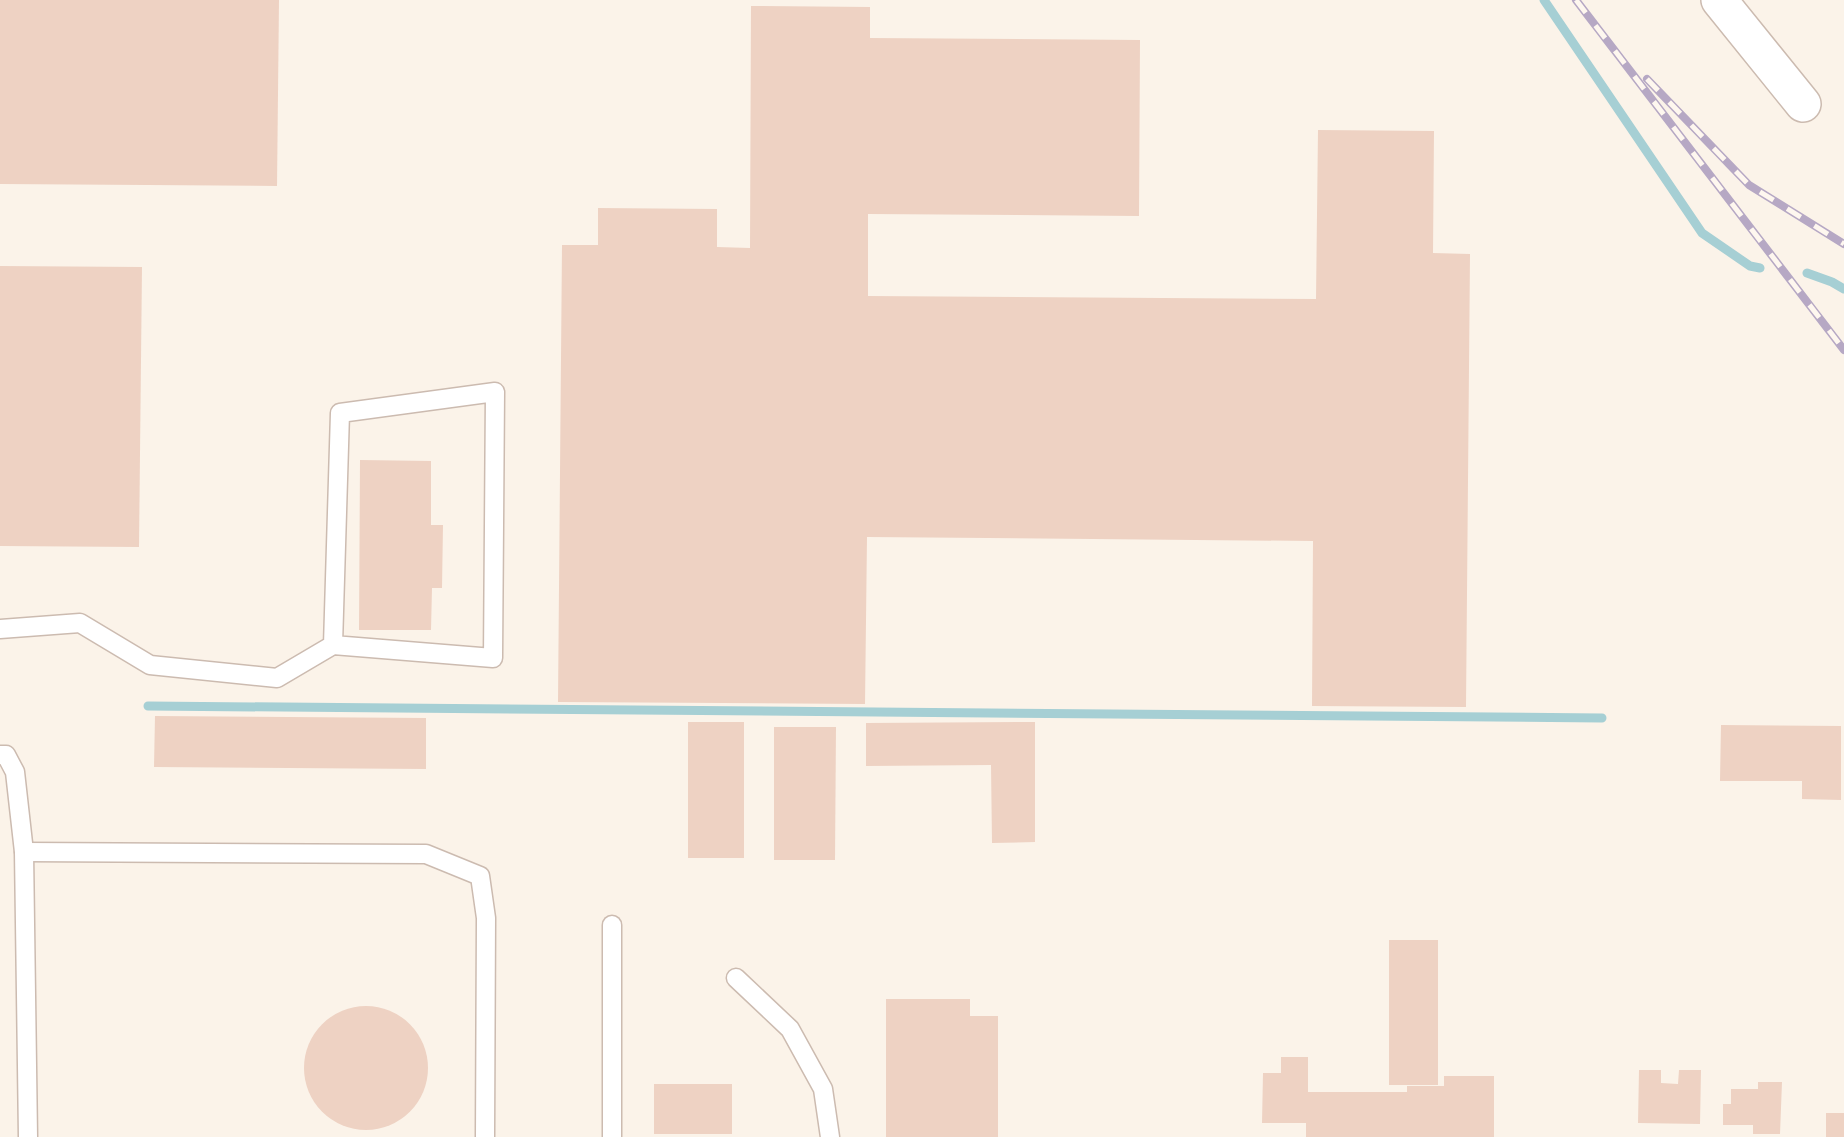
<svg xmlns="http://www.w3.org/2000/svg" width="1844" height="1137" viewBox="0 0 1844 1137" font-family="'Source Sans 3',sans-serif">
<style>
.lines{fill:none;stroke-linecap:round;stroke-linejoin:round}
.stream{stroke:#a6cfd4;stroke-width:9}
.building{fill:#eed2c3}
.service-casing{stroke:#ccbbb0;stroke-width:21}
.minor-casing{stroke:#ccbbb0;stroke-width:38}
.service{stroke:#fff;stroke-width:18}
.minor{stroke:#fff;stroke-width:35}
.rail-casing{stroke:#b6a8c4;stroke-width:8}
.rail{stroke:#fef7ef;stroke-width:5;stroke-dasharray:16;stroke-linecap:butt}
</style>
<rect width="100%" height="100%" fill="#fbf3e9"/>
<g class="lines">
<!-- stream -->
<g class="stream">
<path d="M1544,0L1702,233L1750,266L1760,268"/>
<path d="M1807,273L1832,282L1844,289"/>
<path d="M148,706L1602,718"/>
</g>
</g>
<!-- building -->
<g class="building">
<path d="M0,0H279L277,186L0,184Z"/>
<path d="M751,6L870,7V38L1140,40L1139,216L868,214V296L1316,299L1318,130L1434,131L1433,253L1470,254L1466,707L1312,706L1313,541L867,537L865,704L558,702L562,245H598V208L717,209V247L750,248Z"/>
<path d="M0,266L142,267L139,547L0,546Z"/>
<path d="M360,460L431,461V525H443L442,588H432L431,630H359Z"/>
<path d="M155,716L426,718V769L154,767Z"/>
<rect x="688" y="722" width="56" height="136"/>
<path d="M1035,722V842L992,843L991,765L866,766V723Z"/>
<path d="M1721,725L1841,726V800L1802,799V781H1720Z"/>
<path d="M774,727H836L835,860H774Z"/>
<rect x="1389" y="940" width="49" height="145"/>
<path d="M886,999H970V1016H998V1137H886Z"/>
<circle cx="366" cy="1068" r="62"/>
<path d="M1281,1057H1308V1092H1407V1086H1444V1076H1494V1137H1306V1123H1262L1263,1073H1281Z"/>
<path d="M1639,1070H1661V1083L1678,1084L1679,1070H1701L1700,1124L1638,1123Z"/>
<path d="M1758,1082H1782L1780,1134H1753V1125H1723V1104H1731V1089H1758Z"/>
<rect x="654" y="1084" width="78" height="50"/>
<rect x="1826" y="1113" width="18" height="24"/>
</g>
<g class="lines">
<!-- service casing -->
<g class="service-casing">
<g id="service">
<path d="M0,629L80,623L150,665L277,678L333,645L340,413L495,392L493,658L333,645"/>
<path d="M0,755H6L15,772L24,852L28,1137"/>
<path d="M24,852L426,854L480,876L486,918L485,1137"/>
<path d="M612,925V1137"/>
<path d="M736,978L790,1029L823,1089L830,1137"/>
</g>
</g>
<!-- minor casing -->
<g class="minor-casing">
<path id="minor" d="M1719,0L1803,104"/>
</g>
<!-- service -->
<use href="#service" class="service"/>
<!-- minor -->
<use href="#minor" class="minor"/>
<!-- rail casing -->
<g class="rail-casing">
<g id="rail">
<path d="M1576,0L1844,350"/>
<path d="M1647,79L1749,185L1844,244"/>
</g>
</g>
<!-- rail -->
<use href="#rail" class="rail"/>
</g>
</svg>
